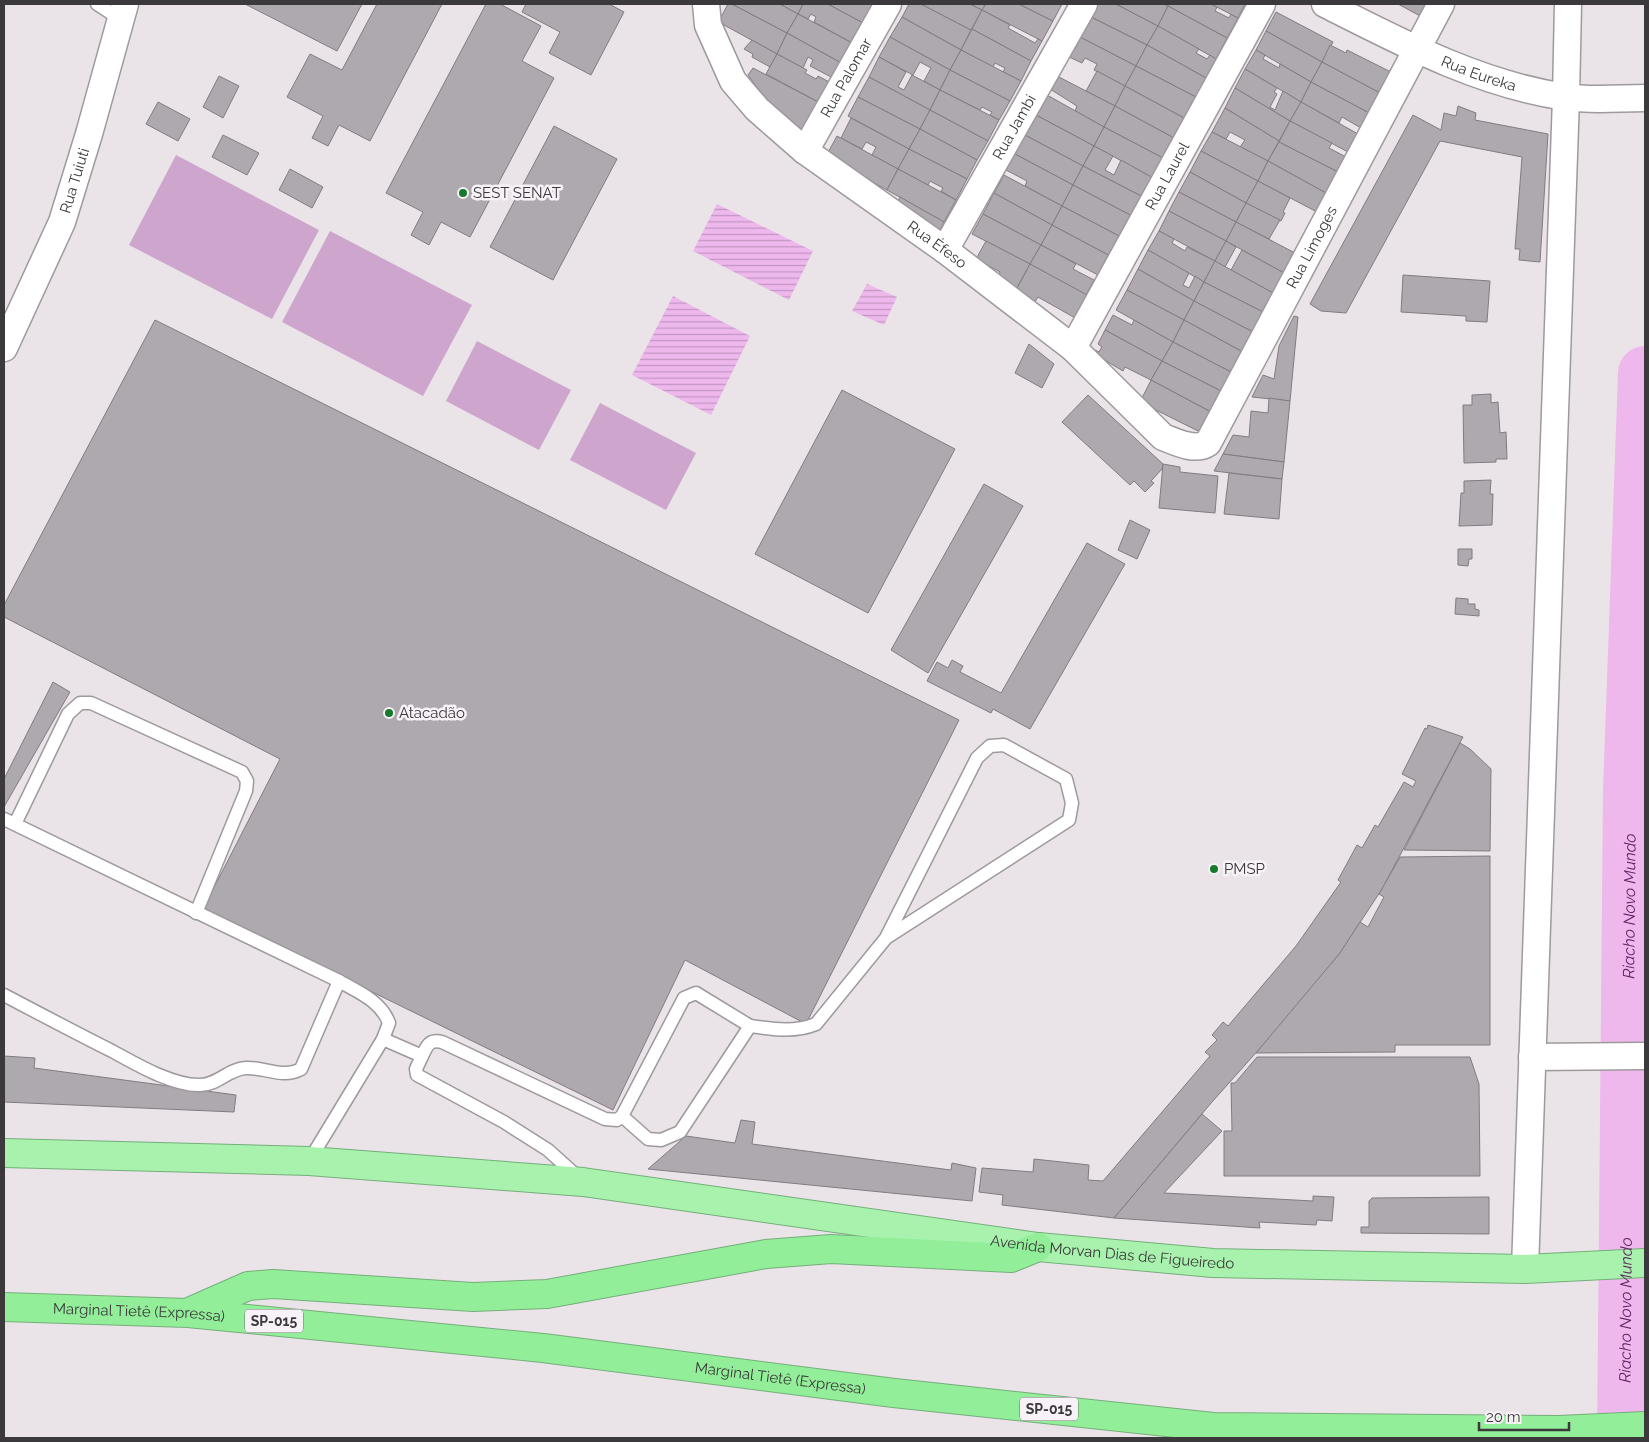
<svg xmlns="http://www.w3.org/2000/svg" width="1649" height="1442" viewBox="0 0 1649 1442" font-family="Raleway,sans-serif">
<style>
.pitch{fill:#cea6cd}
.water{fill:url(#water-rules)}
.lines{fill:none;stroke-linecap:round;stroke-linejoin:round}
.river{stroke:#eeb8ed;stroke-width:54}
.building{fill:#aea9ae;stroke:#817c81}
.service-casing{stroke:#9e999d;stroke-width:15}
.minor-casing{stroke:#9e999d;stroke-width:29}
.trunk-casing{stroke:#74af79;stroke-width:30}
.motorway-casing{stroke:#74af79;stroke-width:30}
.service{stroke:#fff;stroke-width:12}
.minor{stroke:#fff;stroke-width:26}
.trunk{stroke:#a8f2ae;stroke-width:28}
.motorway{stroke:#93ee9a;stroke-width:28}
.poi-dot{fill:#16792b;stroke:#f7f2f7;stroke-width:2}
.labels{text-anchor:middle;stroke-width:5;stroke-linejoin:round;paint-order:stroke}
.shield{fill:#f7f2f7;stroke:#737073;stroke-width:1}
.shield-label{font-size:14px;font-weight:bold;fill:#3b393b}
.street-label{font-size:15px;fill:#3b393b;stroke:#f7f2f7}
.poi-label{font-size:15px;fill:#3b393b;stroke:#f7f2f7;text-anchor:start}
.water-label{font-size:16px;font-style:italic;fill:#622463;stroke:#f7f2f7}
</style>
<defs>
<pattern id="water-rules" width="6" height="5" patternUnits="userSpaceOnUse" patternTransform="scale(1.25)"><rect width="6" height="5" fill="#eeb8ed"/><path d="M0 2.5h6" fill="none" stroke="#c297c1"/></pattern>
</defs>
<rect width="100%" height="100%" fill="#eae4e9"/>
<!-- pitch -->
<g class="pitch">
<path d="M176,155L319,230L272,319L129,245Z"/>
<path d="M330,231L472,305L423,396L282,322Z"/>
<path d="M477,341L571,390L539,450L446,401Z"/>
<path d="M600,403L696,453L666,510L570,460Z"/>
</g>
<!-- water -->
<g class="water">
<path d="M717,204L813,251L789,300L693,251Z"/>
<path d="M867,284L897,297L884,325L852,311Z"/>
<path d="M673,296L750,336L711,415L632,375Z"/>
</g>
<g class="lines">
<!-- river -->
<path class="river" id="s1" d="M1624,1438L1630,791L1645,373"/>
</g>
<!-- building -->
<g class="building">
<path d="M245,4H362L337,51Z"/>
<path d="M377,4H442L370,141L339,125L328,146L312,138L323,116L287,97L310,54L342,70Z"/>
<path d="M486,4H500L541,26L522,61L554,78L470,237L441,222L429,245L411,235L423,212L386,193Z"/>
<path d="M526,4H609L624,12L591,75L549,53L560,32L522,12Z"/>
<path d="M728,4H732L787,33L777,54L724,25L720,19Z"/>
<path d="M732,4H780L798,14L787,33Z"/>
<path d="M780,4H803L798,14Z"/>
<path d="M803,4H828L865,24L854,44L814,22L816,17L811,14L808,19L798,14Z"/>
<path d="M828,4H874L865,24Z"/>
<path d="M909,4H921L971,30L961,50L902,17Z"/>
<path d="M921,4H970L982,10L971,30Z"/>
<path d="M970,4H986L982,10Z"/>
<path d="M986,4H1019L1053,21L1042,41L982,10Z"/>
<path d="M1019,4H1062L1053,21Z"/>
<path d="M1095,4H1116L1158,26L1147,45L1089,16Z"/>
<path d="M1116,4H1163L1168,6L1158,26Z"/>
<path d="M1169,4H1211L1217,7L1215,11L1229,18L1231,14L1238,18L1227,38L1168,6Z"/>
<path d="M1211,4H1245L1238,18Z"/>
<path d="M1398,4H1429L1422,17Z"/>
<path d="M1168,6L1227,38L1216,59L1158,26Z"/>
<path d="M982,10L1010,25L1008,28L1035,43L1038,39L1042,41L1031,61L972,29Z"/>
<path d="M1276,12L1333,42L1322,62L1266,31Z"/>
<path d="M798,14L854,44L843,64L787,33Z"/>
<path d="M1089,16L1147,45L1136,66L1078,36Z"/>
<path d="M902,17L961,50L950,70L890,37Z"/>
<path d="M1158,26L1199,49L1196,53L1207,59L1210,55L1216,59L1206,78L1147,45Z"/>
<path d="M972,29L1031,61L1021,81L1003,72L1005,68L995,63L993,67L961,50Z"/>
<path d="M1266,31L1322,62L1311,82L1256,50Z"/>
<path d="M787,33L843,64L835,79L810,66L813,60L808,57L803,68L777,54Z"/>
<path d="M1078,36L1136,66L1125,86L1094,70L1097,64L1085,58L1082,63L1067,56Z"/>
<path d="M890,37L950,70L940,90L924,81L931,68L920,62L913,75L879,57Z"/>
<path d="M752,40L777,54L770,67L752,57L753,54L744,49Z"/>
<path d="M1147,45L1206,78L1196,97L1136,66Z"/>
<path d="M1330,45L1346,53L1347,50L1391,72L1380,93L1322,62Z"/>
<path d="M961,50L1021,81L1010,101L950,70Z"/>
<path d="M1256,50L1265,55L1263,59L1279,68L1280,64L1311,82L1301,102L1245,69Z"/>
<path d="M777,54L807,70L805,73L816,79L818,76L833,84L822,104L766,74Z"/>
<path d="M879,57L906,72L898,87L904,90L912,75L940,90L930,110L869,77Z"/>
<path d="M1322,62L1380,93L1369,113L1311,82Z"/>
<path d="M1136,66L1196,97L1184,118L1125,86Z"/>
<path d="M753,68L822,104L803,140L769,104L748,75Z"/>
<path d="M1245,69L1277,88L1274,92L1277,94L1270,107L1275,110L1283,91L1301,102L1290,121L1235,88Z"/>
<path d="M950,70L1010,101L999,120L990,115L992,112L982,107L980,110L940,90Z"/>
<path d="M1097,71L1125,86L1115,106L1086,91Z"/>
<path d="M219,76L239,86L223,118L203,107Z"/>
<path d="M1057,76L1115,106L1104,127L1075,111L1077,106L1050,89Z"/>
<path d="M869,77L930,110L920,129L858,97Z"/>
<path d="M1311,82L1369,113L1361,128L1342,117L1339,123L1301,102Z"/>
<path d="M1125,86L1184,118L1174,138L1115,106Z"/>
<path d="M1235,88L1290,121L1279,141L1225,108Z"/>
<path d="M940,90L999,120L988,141L930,110Z"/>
<path d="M1047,95L1104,127L1094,146L1036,115Z"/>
<path d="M858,97L920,129L909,149L848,116Z"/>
<path d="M158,102L190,119L178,141L146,124Z"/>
<path d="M1301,102L1358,134L1348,152L1290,121Z"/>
<path d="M1115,106L1174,138L1163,158L1104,127Z"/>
<path d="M1458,106L1476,113L1475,120L1548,134L1540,262L1519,260L1520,249H1515L1522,157L1440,141L1346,313L1321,311L1310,304L1413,115L1441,130L1444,113L1456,116Z"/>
<path d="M1225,108L1279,141L1268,161L1240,147L1245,140L1230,132L1226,139L1212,132Z"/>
<path d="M930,110L988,141L977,160L920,129Z"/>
<path d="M1036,115L1094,146L1083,166L1025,135Z"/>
<path d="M851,118L909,149L898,169L872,155L876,147L866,142L862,149L841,138Z"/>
<path d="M1290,121L1332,143L1329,148L1346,157L1338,172L1279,142Z"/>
<path d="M554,126L617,159L553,280L490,247Z"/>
<path d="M1104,127L1163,158L1153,178L1094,146Z"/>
<path d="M920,129L977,160L967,179L909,149Z"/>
<path d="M1212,132L1268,161L1258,181L1201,151Z"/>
<path d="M223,135L259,153L247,175L212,157Z"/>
<path d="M1025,135L1083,166L1073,185L1015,154Z"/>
<path d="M837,136L898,169L887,190L826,156Z"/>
<path d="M1279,142L1338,172L1326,193L1268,161Z"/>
<path d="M1094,146L1113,156L1105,170L1114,175L1121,160L1153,178L1143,197L1083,166Z"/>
<path d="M909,149L967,179L956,200L941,191L943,188L930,181L928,185L898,169Z"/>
<path d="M1201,151L1258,181L1246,203L1190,172Z"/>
<path d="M1015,154L1073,185L1062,206L1025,186L1027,181L1006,170Z"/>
<path d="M1268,161L1326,193L1317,212L1258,181Z"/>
<path d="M1083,166L1143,197L1132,216L1073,185Z"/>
<path d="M290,169L323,187L312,208L279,190Z"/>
<path d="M898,169L956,200L944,222L887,190Z"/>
<path d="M1190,172L1246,203L1236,222L1179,192Z"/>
<path d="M1004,175L1062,206L1052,225L994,193Z"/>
<path d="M1258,181L1290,198L1283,212L1285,213L1281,221L1246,203Z"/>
<path d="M1073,185L1132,216L1121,237L1062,206Z"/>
<path d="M1179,192L1236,222L1226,241L1169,211Z"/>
<path d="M994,193L1052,225L1041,245L983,214Z"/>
<path d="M900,197L944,222L937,236L894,209Z"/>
<path d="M1246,203L1280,220L1269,239L1236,222Z"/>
<path d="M1062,206L1121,237L1110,256L1052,225Z"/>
<path d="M1169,211L1226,241L1215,261L1159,231Z"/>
<path d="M983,214L1041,245L1030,264L972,234Z"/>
<path d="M1236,222L1295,253L1284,273L1226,241Z"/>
<path d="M1052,225L1110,256L1100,276L1041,245Z"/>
<path d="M1159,231L1174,239L1172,243L1185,251L1187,247L1215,261L1204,282L1148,250Z"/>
<path d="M986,241L1030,264L1016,290L997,278L1000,272L976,259Z"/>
<path d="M1226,241L1236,247L1225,267L1215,261Z"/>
<path d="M1041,245L1076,264L1073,269L1094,280L1086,295L1030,264Z"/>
<path d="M1148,250L1189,273L1183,285L1189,288L1195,276L1204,282L1194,301L1138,269Z"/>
<path d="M1242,250L1284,273L1273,293L1231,270Z"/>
<path d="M1215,261L1273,293L1263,312L1204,282Z"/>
<path d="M1030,264L1089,296L1077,319L1038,297L1033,305L1015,292Z"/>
<path d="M1138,269L1194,301L1184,320L1127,290Z"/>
<path d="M1403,275L1490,281L1487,322L1466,321V316L1401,312Z"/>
<path d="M1204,282L1263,312L1253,332L1194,301Z"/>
<path d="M1127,290L1184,320L1173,342L1116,310Z"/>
<path d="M1194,301L1253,332L1243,352L1184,320Z"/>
<path d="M1113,315L1132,325L1134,320L1173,342L1162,361L1105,330Z"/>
<path d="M1294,316L1298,317L1290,401L1252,397L1263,375L1274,379L1279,346Z"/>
<path d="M155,320L959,720L806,1024L685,960L613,1110L203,909L280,759L4,617V605Z"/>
<path d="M1184,320L1243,352L1231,372L1173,342Z"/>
<path d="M1105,330L1162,361L1151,380L1125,367L1123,371L1093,353L1095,350L1099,352L1102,347L1098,344Z"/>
<path d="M1173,342L1231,372L1221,391L1162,361Z"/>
<path d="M1029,344L1054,364L1042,388L1015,373Z"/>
<path d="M1162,361L1221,391L1211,412L1151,380Z"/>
<path d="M1151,380L1211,412L1200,432L1140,402Z"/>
<path d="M842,390L955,449L868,613L755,554Z"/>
<path d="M1491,394V403L1498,402L1500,433L1506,432L1507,459H1496V462L1464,463L1463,405H1472V395Z"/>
<path d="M1088,395L1163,464L1162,469L1151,481L1154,483L1145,492L1134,481L1130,485L1062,422Z"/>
<path d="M1269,398L1290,401L1284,462L1223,454L1233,435L1249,437L1251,411L1268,413Z"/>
<path d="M1223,454L1284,462L1282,479L1214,471Z"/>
<path d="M1163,464L1180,467V472L1218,476L1215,513L1159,508Z"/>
<path d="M1229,473L1282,479L1279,519L1224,514Z"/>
<path d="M1491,480L1490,494H1493L1492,525L1459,526L1461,493H1464V481Z"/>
<path d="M984,484L1023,506L928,673L891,650Z"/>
<path d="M1130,520L1150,530L1137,559L1118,550Z"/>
<path d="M1087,543L1125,564L1030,729L993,709L991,713L927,681L937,662L948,668L952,660L963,666L960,672L1001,693Z"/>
<path d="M1458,549H1472V559H1469L1468,566L1458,565Z"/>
<path d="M1456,598L1468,599V604H1475V609L1479,610V616L1455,614Z"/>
<path d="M53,682L70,692L4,807V779Z"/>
<path d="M1428,725L1463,737L1382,889L1340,953L1279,1027L1212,1102L1114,1218L1002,1205L1003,1195L979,1192L982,1168L1033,1172L1034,1159L1089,1165L1088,1180L1103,1181L1210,1056L1205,1052L1217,1040L1212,1035L1223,1022L1228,1026L1296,946L1341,882L1338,880L1357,845L1362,848L1375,825L1378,827L1404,782L1413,787L1416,781L1402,774L1425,728L1427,729Z"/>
<path d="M1460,743L1470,749L1491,769L1490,851L1404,850Z"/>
<path d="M1490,856V1045H1395V1052L1256,1053L1340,953L1360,922L1368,927L1384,897L1379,894L1400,857Z"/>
<path d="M4,1056L35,1058L34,1068L236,1095L234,1112L4,1102Z"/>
<path d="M1257,1057H1470L1479,1084L1480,1176H1224V1131H1232L1231,1083H1235Z"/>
<path d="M1202,1114L1222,1131L1164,1193L1313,1201V1196L1334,1197L1332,1221L1317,1220L1316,1225L1259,1222L1260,1228L1114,1218Z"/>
<path d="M741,1120L755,1122L752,1144L951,1170L952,1163L976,1168L972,1201L648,1169L686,1136L735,1143Z"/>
<path d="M1489,1197V1234L1361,1233V1227H1369V1201L1372,1198Z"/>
</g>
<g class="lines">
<!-- service casing -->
<g class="service-casing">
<g id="service">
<path d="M97,4L120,19"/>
<path d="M4,819L339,981C358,992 381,1001 389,1023L383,1039L309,1161"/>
<path d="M15,824L68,714L80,703H91L242,772L247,781L246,791L196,913"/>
<path d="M4,995C40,1014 76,1033 112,1051C136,1064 173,1086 200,1085C218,1085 228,1069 246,1068C265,1067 283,1079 301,1069L339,981"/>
<path d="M750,1026C772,1029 794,1033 816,1024L886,938L977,758L990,746L1004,745L1066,779L1072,803L1069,820L886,938"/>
<path d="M383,1039L422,1056L416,1069L417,1075L504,1122L548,1150L579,1178"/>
<path d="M422,1056C427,1046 429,1039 442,1042L605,1119L617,1120L622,1116L684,998L696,993L750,1026L680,1132L661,1140L648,1139L622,1116"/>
</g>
</g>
<!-- minor casing -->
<g class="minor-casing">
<g id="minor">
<path id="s2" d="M706,4L708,25L733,81L757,109L805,151L945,250L1073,348L1163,437C1176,442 1195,452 1208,443L1441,4"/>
<path id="s3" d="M1325,4C1402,43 1479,84 1565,97C1591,101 1619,98 1645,98"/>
<path id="s4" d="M805,151L888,4"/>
<path id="s5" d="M945,250L1084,4"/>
<path id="s6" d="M4,348L62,222L89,134L125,4"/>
<path id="s7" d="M1073,348L1262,4"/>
<path d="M1532,1057L1645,1056"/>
<path d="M1525,1269L1566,98L1568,4"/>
</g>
</g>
<!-- trunk casing -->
<g class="trunk-casing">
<g id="trunk">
<path id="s8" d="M4,1153L309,1161L583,1182L1038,1247L1213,1263L1525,1269L1645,1263"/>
</g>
</g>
<!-- motorway casing -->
<g class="motorway-casing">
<g id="motorway">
<path id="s9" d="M4,1307L188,1313L543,1348L894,1393L1213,1427L1559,1430L1645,1426"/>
<path d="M189,1312L248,1286L273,1284L473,1297L547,1294L766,1254L831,1249L1011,1258L1038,1247"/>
</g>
</g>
<!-- service -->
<use href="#service" class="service"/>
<!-- minor -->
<use href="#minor" class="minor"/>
<!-- trunk -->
<use href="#trunk" class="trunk"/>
<!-- motorway -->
<use href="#motorway" class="motorway"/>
</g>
<!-- markers -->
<g class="poi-dot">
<circle cx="463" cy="193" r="5"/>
<circle cx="389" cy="713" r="5"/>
<circle cx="1214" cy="869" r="5"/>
</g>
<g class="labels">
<!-- shield labels -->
<g class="shield">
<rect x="245" y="1309.5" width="58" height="23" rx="4"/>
<rect x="1020" y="1397.5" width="58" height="23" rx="4"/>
</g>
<g class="shield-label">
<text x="274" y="1326">SP-015</text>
<text x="1049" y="1414">SP-015</text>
</g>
<!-- street labels -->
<g class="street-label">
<text dy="5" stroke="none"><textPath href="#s3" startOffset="169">Rua Eureka</textPath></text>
<text dy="5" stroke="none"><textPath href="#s4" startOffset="84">Rua Palomar</textPath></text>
<text dy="5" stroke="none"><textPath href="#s5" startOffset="141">Rua Jambi</textPath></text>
<text dy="5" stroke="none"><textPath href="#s7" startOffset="196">Rua Laurel</textPath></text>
<text dy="5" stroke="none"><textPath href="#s6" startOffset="182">Rua Tuiuti</textPath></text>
<text dy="5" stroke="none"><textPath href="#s2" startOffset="345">Rua Éfeso</textPath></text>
<text dy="5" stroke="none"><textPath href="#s2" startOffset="911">Rua Limoges</textPath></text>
<text dy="5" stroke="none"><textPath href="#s8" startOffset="1114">Avenida Morvan Dias de Figueiredo</textPath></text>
<text dy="5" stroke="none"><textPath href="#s9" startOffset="135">Marginal Tietê (Expressa)</textPath></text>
<text dy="5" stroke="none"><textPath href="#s9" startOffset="780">Marginal Tietê (Expressa)</textPath></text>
</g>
<!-- poi labels -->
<g class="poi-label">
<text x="473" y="198">SEST SENAT</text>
<text x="399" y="718">Atacadão</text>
<text x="1224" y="874">PMSP</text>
</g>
<!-- water labels -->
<g class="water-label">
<text dy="6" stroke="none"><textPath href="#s1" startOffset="532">Riacho Novo Mundo</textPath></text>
<text dy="6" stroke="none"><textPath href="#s1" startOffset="128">Riacho Novo Mundo</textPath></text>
</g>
</g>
<!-- border -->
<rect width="1649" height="1442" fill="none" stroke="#3b393b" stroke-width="10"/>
<!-- scale -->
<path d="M1479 1422v8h90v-8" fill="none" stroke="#3b393b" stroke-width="2.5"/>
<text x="1486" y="1422" font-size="15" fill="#3b393b" stroke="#f7f2f7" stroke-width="4" paint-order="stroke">20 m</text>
</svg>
